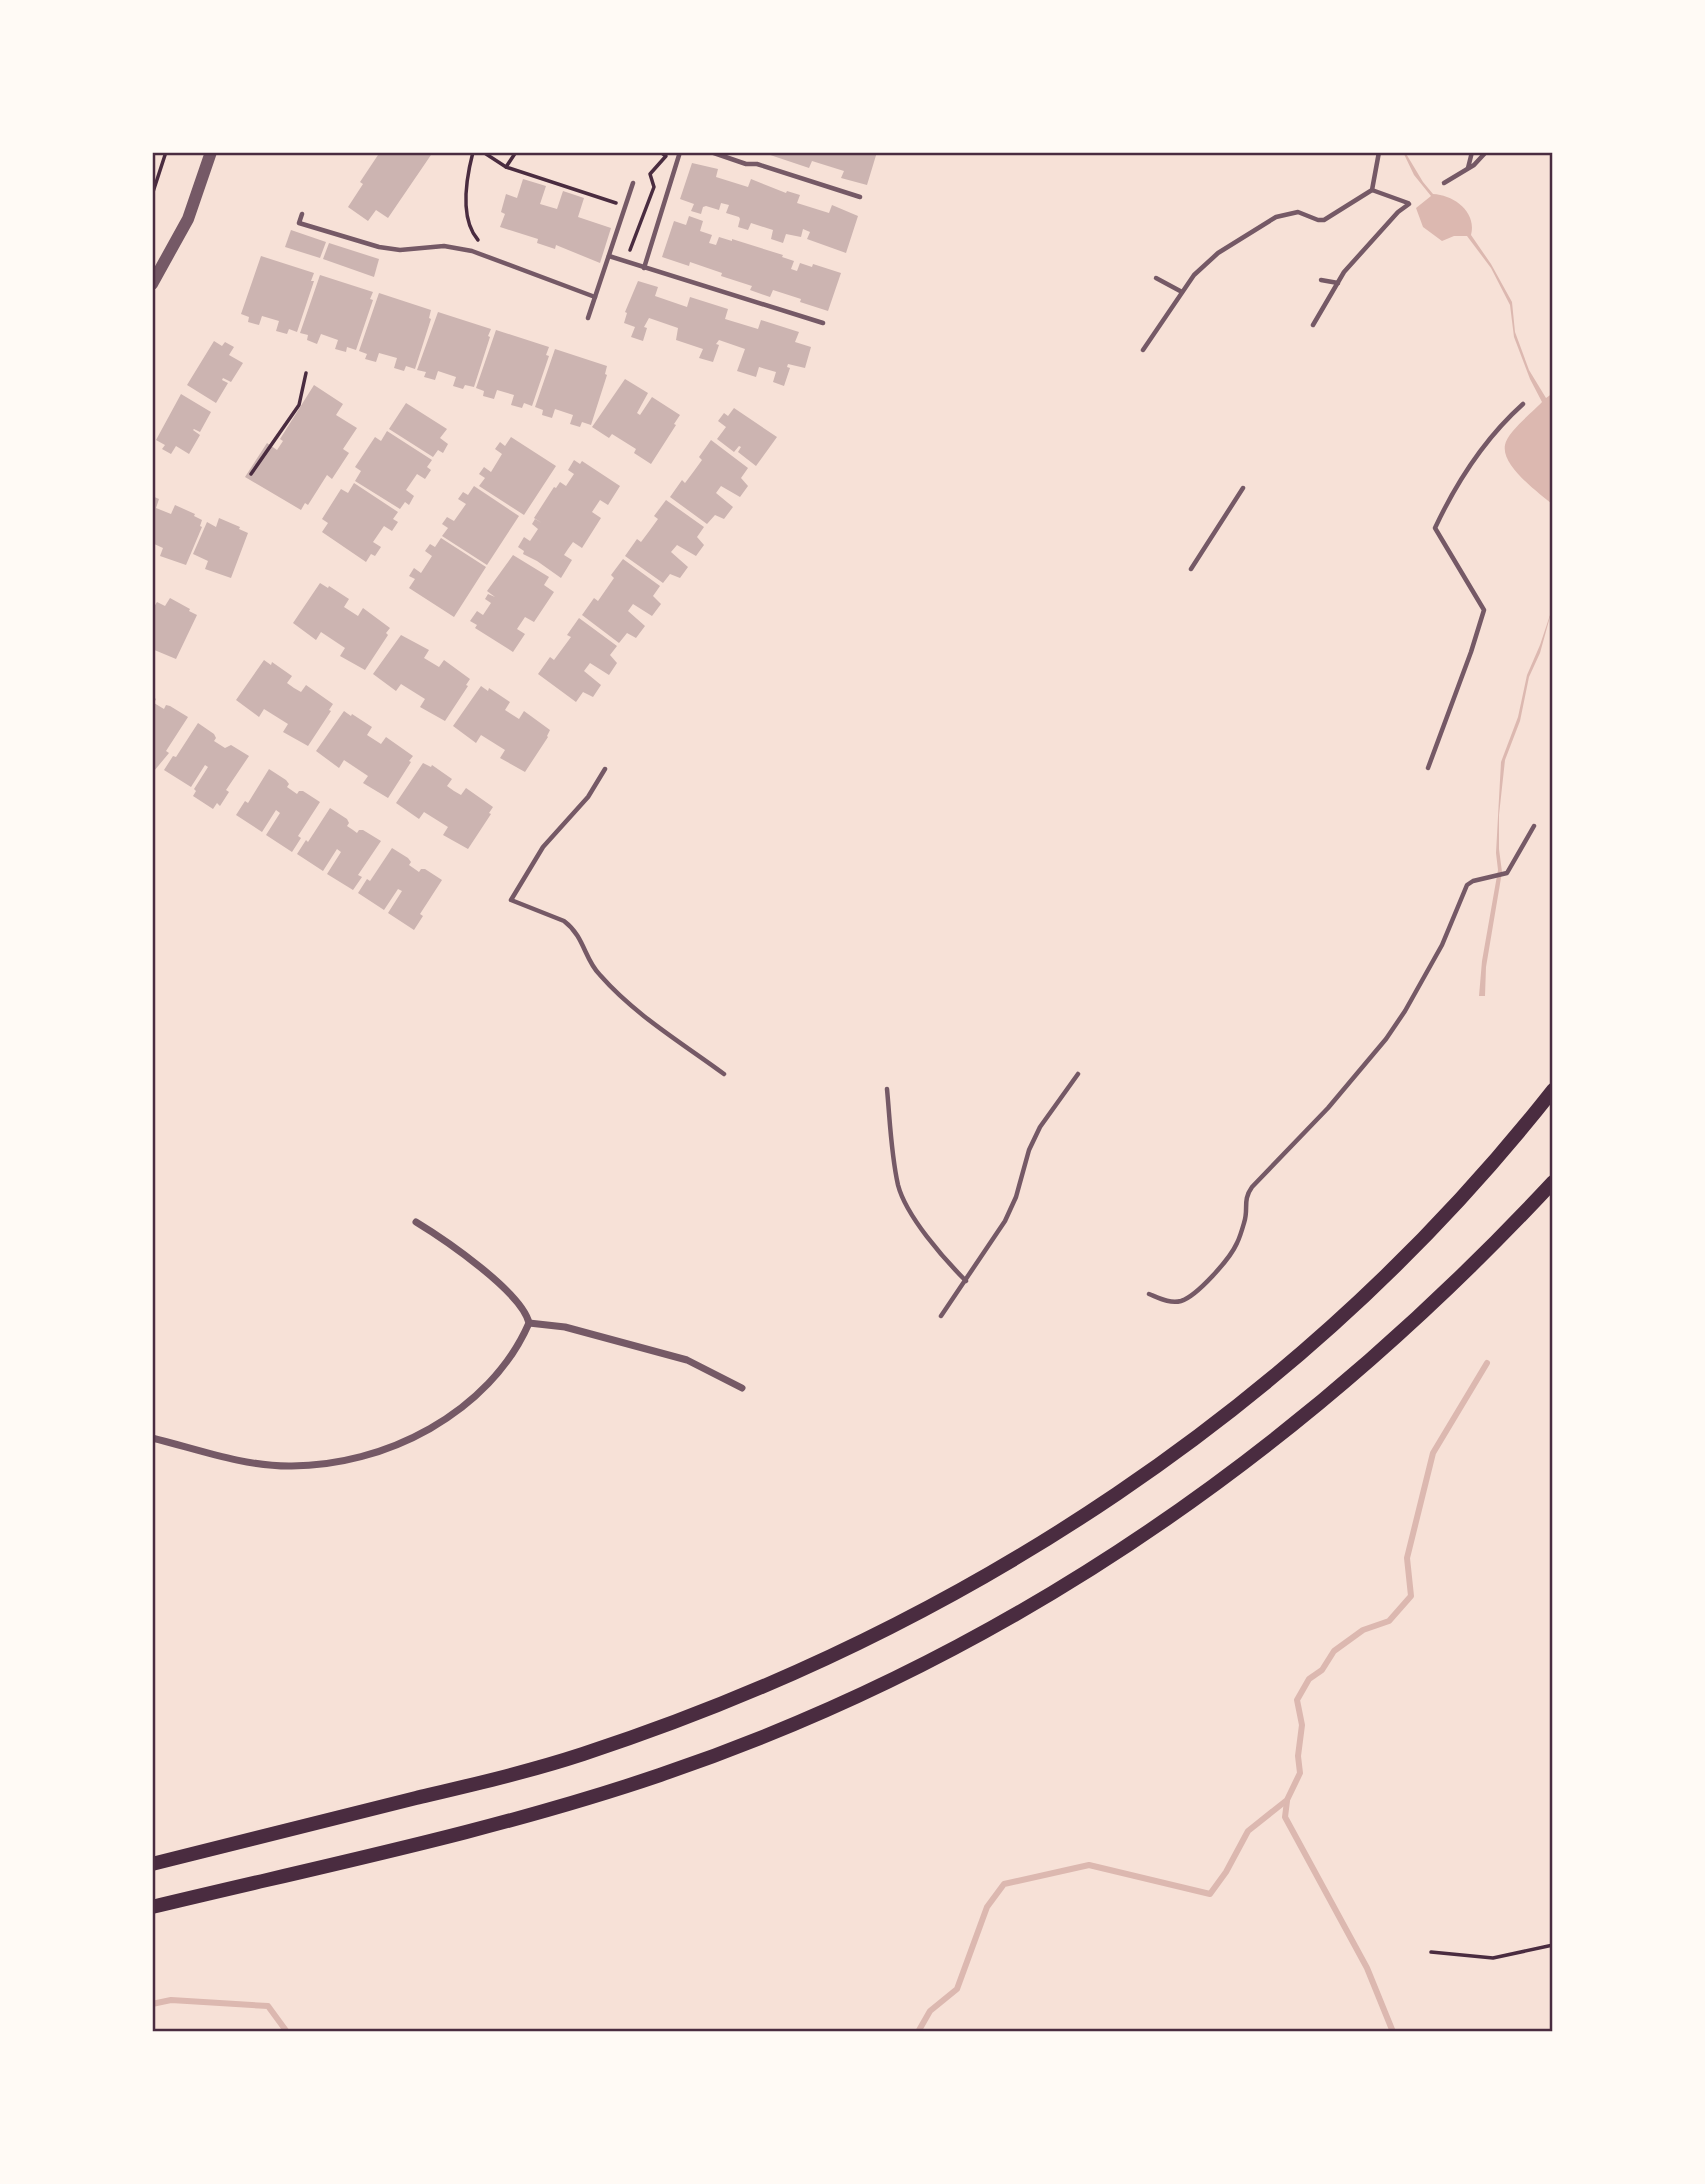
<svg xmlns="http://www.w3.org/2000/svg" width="1705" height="2184" viewBox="0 0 1705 2184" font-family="'Archivo Narrow',sans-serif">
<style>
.water{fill:#dcb8b0}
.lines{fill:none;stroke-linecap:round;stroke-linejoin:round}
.stream{stroke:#dcb8b0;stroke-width:6}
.building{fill:#ccb4b1}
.path{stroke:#4a2c40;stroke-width:3.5}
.service{stroke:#755966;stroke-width:4.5}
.minor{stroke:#755966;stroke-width:7}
.tertiary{stroke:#755966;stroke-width:12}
.primary{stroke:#4a2c40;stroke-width:14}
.neatline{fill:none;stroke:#4a2c40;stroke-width:2.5}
</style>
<rect width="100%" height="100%" fill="#f7e1d7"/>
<!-- water -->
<g class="water">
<path d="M1403,152H1405L1423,182L1433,194C1454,195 1477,212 1471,235L1491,264L1512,302L1515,332L1529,370L1546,398L1553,393V505C1539,493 1501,466 1505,445C1507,432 1533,412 1542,402L1530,379L1514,337L1510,305L1491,268L1467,236H1454L1442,241L1423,227L1416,208L1431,196L1414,175Z"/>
<path d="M1553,606L1540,653L1529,677L1520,721L1505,760L1499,815V849L1502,872L1486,967L1485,996H1479L1482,961L1498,870L1496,853L1501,762L1518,717L1527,675L1540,645Z"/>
</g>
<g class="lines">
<!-- stream -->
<g class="stream">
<path d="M1287,1801L1285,1817L1367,1968L1393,2032"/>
<path d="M152,2004L171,2000L268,2006L287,2032"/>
<path d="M918,2032L930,2011L957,1989L987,1907L1004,1884L1089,1865L1210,1894L1226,1872L1248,1831L1287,1800L1300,1773L1298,1756L1302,1725L1297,1700L1309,1679L1322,1670L1334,1651L1363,1630L1389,1621L1411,1596L1407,1558L1433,1453L1487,1363"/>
</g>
</g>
<!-- building -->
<g class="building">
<path d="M380,152H433L388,218L376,210L368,221L348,207L363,184L360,182Z"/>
<path d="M761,152H877L867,185L841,178L844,171L812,161L809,168Z"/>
<path d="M692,163L718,169L716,177L748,187L751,179L786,193L787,191L800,195L797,203L829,213L832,205L858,216L846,253L807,239L810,232L803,229L801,237L786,234L783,243L771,239L773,230L751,223L748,230L738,227L740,219L739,217L726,213L729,205L721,203L719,210L706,206L703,207L701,214L691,211L694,204L680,199Z"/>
<path d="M523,179L546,186L540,204L557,209L563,191L584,198L578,217L611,228L600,263L556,245L555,249L537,243L538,239L500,227L505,214L501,212L506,194L517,198Z"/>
<path d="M689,216L703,221L700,231L712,235L709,243L716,245L719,237L732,241V239L783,255L782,257L794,261L791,269L797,271L800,263L812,267L813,264L841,273L828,311L800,302L801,299L773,290L770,297L750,290L752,286L721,276L722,273L690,262L689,266L662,257L674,221L686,225Z"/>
<path d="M291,230L326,242L320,258L285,247Z"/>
<path d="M329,243L379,259L374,277L323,259Z"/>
<path d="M261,256L314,273L311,281H314L297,332L289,329L287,334L276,331L279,321L262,316L259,325L248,322L249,317L241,314Z"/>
<path d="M320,275L373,292L370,299L373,300L356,350L347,347L346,352L335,349L338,340L321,334L317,344L307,340L308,335L300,333Z"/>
<path d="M638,281L658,287L655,296L687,307L690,297L728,309L725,319L758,329L761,320L799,332L795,342L811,347L805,368L788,364L787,367L790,368L784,386L773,382L776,372L759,367L756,377L737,371L745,349L719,340L716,344L719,345L713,362L699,358L703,349L676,340L678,328L649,318L644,327L647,328L643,341L631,337L635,327L624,323L627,313L625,312Z"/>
<path d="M379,293L431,310L429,318L431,319L415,369L406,366L404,371L394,368L397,358L379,353L376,362L365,359L367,354L359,351Z"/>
<path d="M438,312L491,329L488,336L490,337L474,387L465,385L463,389L453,386L456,377L438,371L435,380L424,377L426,372L417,370Z"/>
<path d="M496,330L549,347L546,355L549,356L532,406L524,403L522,408L511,405L514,395L497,390L494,399L483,396L484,391L476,388Z"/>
<path d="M214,341L222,346L225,342L234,347L229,355L243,363L231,382L223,378L222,380L228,383L216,403L187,385Z"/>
<path d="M555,349L607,366L605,374L607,375L591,425L582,422L580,427L570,424L573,415L555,409L552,418L542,415L543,410L535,407Z"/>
<path d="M625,379L648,393L637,413L640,415L652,397L680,415L674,424L676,425L651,464L634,453L636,449L612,434L609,438L592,427Z"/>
<path d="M314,385L343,404L336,415L357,428L343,449L349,453L332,479L327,475L308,505L305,503L301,510L245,477L267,443L277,450L283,441L280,439Z"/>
<path d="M181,394L211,412L200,432L194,429L193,430L200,435L189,454L176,446L171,454L162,449L165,445L156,440Z"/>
<path d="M406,403L447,429L440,438L448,444L443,453L438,450L433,457L389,429Z"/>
<path d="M734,408L777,437L756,466L738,452L741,447L739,446L734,452L717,439L726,427L718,421L724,413L728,416Z"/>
<path d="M387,431L432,460L427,467L431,470L425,479L417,474L406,490L414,496L409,505L405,502L400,509L355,481L361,471L355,467L375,437L381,441Z"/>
<path d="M511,437L556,466L524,515L479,486L485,478L479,474L484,467L491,472L502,454L495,449L500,442L505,446Z"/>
<path d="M711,440L748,468L741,478L748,486L740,497L721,486L716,493L733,507L724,519L715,515L707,524L670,497L682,480L685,483L694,471L702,460L699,457Z"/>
<path d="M574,460L580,464L582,461L620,486L608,505L600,500L592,512L601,518L582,548L573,542L568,549L564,555L572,560L561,578L537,561L523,554L524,551L518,547L524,537L530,541L538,529L532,524L535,519L542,523L534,518L554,487L556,488L560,482L566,486L574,474L568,470Z"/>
<path d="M354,483L398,512L393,519L398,522L392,531L384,526L373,542L381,547L375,556L371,554L366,562L322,532L328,523L322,519L341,489L348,493Z"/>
<path d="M474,486L519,516L487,565L442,536L448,528L442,524L447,517L454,521L466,504L458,499L463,492L468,495Z"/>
<path d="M152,496L159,499L156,508L171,514L175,505L195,514L194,516L202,520L200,526L202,527L186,565L160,556L163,548L152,543Z"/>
<path d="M666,500L704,527L697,537L704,545L696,556L677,545L671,552L688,567L680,578L670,574L663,583L625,556L637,539L641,542L650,530L658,519L654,516Z"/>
<path d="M219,518L240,527L239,529L248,533L231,578L205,569L208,561L193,554L207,522L216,527Z"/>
<path d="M441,538L486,567L454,617L409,588L415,579L409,576L414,568L421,573L432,556L425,551L430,544L435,547Z"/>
<path d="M513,555L549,577L544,585L554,592L534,622L525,617L517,629L525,634L513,652L475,628L477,625L470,621L477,611L483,615L491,603L485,599L488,594L495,597L487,591Z"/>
<path d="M623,559L660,586L653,596L661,604L652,616L633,604L628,611L645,626L636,638L627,633L619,643L582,615L594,598L598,601L614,578L611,575Z"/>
<path d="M320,583L328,588L329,586L349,599L344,607L358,616L363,608L390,628L386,633L388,635L365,670L340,656L345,648L321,632L316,640L293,623Z"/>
<path d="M170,598L190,609L189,611L197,615L176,659L152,649L155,640L152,638V610L157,602L165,606Z"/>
<path d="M579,618L617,646L610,655L617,663L609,675L590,663L584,671L601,685L593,697L583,692L576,702L538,674L550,657L554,660L571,637L567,635Z"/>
<path d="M401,635L429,650L424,658L439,667L444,660L470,679L466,685L468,686L445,721L420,707L425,699L401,684L396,691L373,674Z"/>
<path d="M264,660L271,665L272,662L292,676L287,683L294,688L301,692L306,685L333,704L329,710L331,711L308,746L283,732L288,724L264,709L259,717L236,700Z"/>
<path d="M481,686L488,691L489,688L510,702L505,710L519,719L524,711L550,730L547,736L548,737L525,772L500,758L505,750L481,735L476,743L453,726Z"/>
<path d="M152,696L156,699L154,703L164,709L166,705L170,706L188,717L166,751L169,753L154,771L152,770Z"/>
<path d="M344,711L351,716L352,714L372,727L367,735L381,744L386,737L413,756L409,761L411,762L388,798L363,783L368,776L344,760L339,768L316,751Z"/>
<path d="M198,723L214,734L216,738L214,741L225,748L231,745L249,756L226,790L229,792L220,806L217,803L213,809L193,796L196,791L194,789L208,767L205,765L191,787L164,770L173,756L176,757Z"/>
<path d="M423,763L431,767L432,765L452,779L447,786L454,791L461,795L466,788L493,807L489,813L491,814L468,849L443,835L448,827L424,812L419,819L396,803Z"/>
<path d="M269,769L286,780L289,784L287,787L297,794L299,791H303L320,802L298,836L301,838L292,852L266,835L280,813L276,810L262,832L236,815L245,801L248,803Z"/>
<path d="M330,808L347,819L349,823L347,826L353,830L357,833L359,830H363L381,841L358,875L362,877L353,890L327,874L341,852L337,849L323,871L297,854L306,840L308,842Z"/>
<path d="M392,848L408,858L411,862L409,865L419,872L421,869H425L442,880L420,914L423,916L414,930L388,913L402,891L398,889L384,910L358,893L367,879L370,881Z"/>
</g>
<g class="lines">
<!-- path -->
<g class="path">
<path d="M473,152C466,179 459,218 478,240"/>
<path d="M483,152L506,167"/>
<path d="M516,152L506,167L616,203"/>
<path d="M152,195L166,152"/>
<path d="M630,250L654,187L650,174L666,156L660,152"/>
<path d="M251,474L299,405L306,373"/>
<path d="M1431,1952L1493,1958L1553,1945"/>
</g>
<!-- service -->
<g class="service">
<path d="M711,152L746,164H757L860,197"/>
<path d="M1468,168L1472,152"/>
<path d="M1444,183L1474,165L1486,152"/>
<path d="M1372,190L1408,203"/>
<path d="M302,214L299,223L379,247L400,250L444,246L472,251L595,297"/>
<path d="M609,256L823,323"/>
<path d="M644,268L680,152"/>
<path d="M1156,278L1182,292"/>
<path d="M1321,280L1338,283"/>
<path d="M588,318L633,183"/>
<path d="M1313,325L1344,272L1398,212L1409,204"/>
<path d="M1143,350L1194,275L1218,253L1276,217L1298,212L1318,220H1324L1372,190L1379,152"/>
<path d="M1191,569L1243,488"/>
<path d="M1428,768L1471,652L1484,610L1435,528C1457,481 1484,439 1523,404"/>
<path d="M605,769L588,797L543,847L511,900L564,921C585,937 584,959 600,975C635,1015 682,1043 724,1074"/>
<path d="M887,1089C890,1121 891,1154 898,1185C906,1216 944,1259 966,1281"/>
<path d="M1149,1294C1159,1298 1170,1304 1181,1301C1197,1296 1230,1259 1237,1243C1240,1237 1242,1230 1244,1223C1249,1208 1242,1201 1252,1187L1328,1108L1386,1039L1405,1011L1442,945L1467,885L1473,881L1507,873L1534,826"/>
<path d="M941,1316L1005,1221L1016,1197L1029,1150L1040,1127L1078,1074"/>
</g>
<!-- minor -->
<g class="minor">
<path d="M529,1323L565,1327L687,1360L742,1388"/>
<path d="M152,1438C197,1449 242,1466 289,1466C384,1467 490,1413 529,1323C522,1292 444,1239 416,1222"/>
</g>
<!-- tertiary -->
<path class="tertiary" d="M152,284L188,219L211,152"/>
<!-- primary -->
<g class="primary">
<path d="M152,1864C240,1842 328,1820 416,1798C471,1785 528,1772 583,1754C962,1630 1305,1405 1553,1090"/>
<path d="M152,1907C322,1866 495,1831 660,1775C1008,1657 1304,1449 1553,1182"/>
</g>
</g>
<!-- border -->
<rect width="1705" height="2184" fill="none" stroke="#fffaf5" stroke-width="308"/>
<rect x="154" y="154" width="1397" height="1876" class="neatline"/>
</svg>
